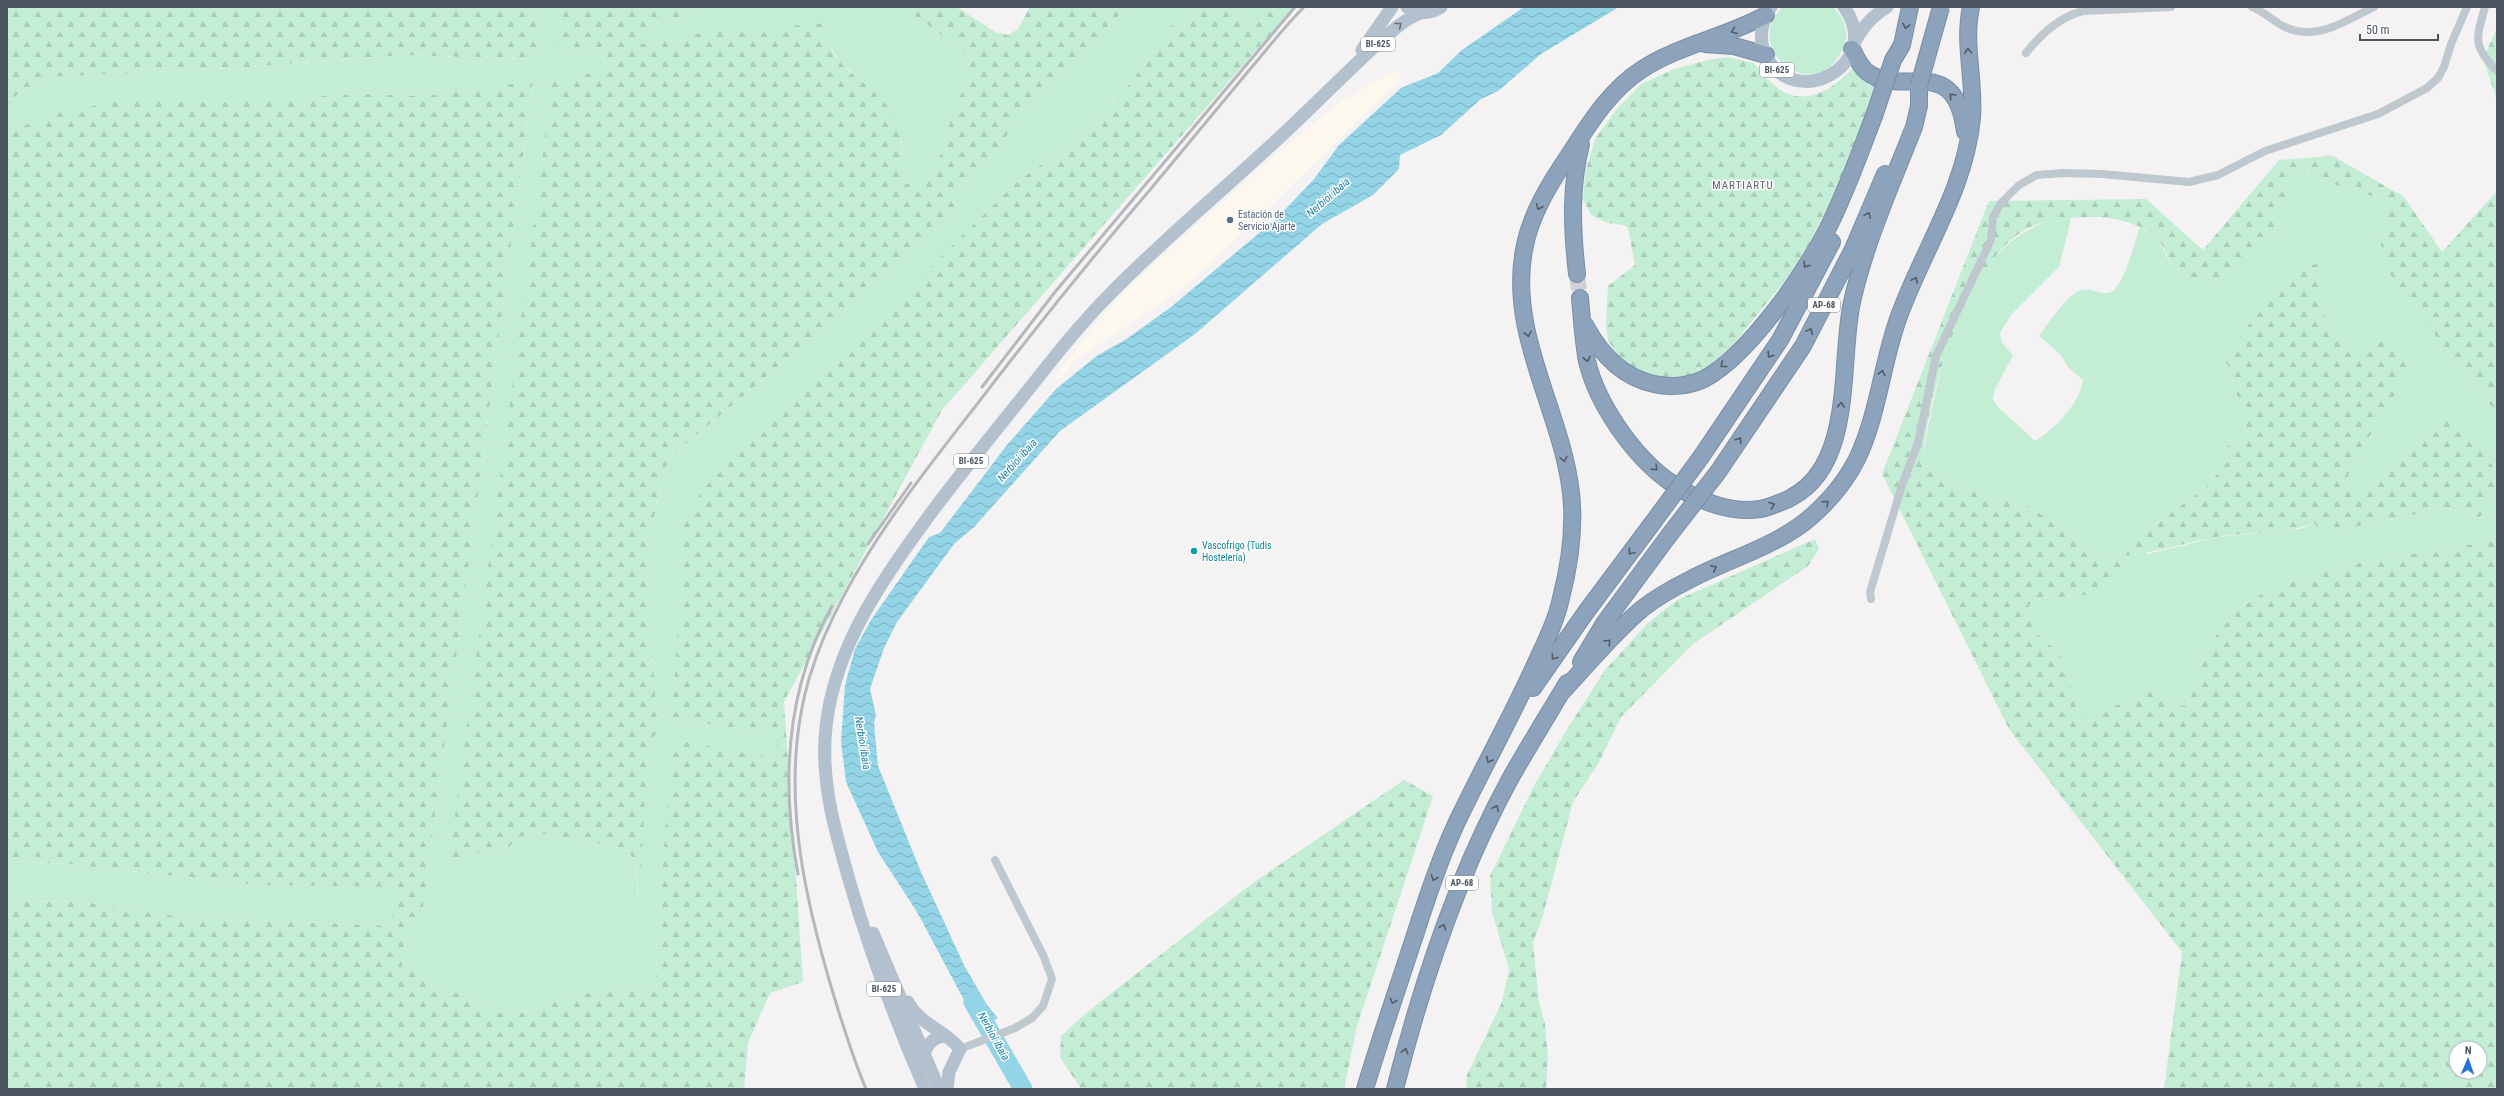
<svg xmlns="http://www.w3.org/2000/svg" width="2504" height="1096" viewBox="0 0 2504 1096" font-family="'Roboto Condensed',sans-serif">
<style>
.commercial{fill:#fcf8ee}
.green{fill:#c4edd5}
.forest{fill:url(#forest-firs);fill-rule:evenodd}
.water{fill:url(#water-waves)}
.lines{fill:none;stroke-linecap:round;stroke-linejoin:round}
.river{stroke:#94d4e7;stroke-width:19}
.motorway-tunnel{stroke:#d2d2d4;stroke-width:16;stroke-dasharray:16 8;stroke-linecap:butt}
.motorway-casing{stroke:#788ea8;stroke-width:18}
.minor{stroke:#c0c8cf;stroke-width:8}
.primary{stroke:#b3c0ce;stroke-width:13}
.motorway{stroke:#8da3bc;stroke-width:16}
.rail{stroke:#b4b7bb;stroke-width:3}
.motorway-bridge-casing{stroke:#788ea8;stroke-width:18;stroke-linecap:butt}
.motorway-bridge{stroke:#8da3bc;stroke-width:16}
.oneway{stroke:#646f7a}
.oneway2{stroke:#515c67}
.service-dot{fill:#5c6f8a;stroke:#fff;stroke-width:1.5}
.culture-dot{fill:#0f9aa8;stroke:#fff;stroke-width:1.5}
.labels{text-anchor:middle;stroke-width:3;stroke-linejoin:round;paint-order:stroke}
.shield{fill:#fff;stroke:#80878e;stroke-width:1}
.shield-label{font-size:9px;font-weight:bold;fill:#4a545e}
.service-label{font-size:10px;fill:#4e5e75;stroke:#fff;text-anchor:start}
.culture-label{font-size:10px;fill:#0d838f;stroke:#fff;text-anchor:start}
.neighbourhood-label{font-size:11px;letter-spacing:1px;fill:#5e6266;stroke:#fff}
.water-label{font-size:11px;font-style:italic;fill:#167e9f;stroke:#fff}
</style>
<defs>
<pattern id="forest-firs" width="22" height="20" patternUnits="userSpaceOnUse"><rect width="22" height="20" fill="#c4edd5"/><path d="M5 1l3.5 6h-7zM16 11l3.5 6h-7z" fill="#aacdb9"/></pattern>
<pattern id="water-waves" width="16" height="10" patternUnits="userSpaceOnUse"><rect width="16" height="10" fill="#94d4e7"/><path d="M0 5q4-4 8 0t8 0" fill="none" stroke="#7bafbe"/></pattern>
</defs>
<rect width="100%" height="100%" fill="#f4f2f2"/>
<!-- commercial -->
<path class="commercial" d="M1396,70L1401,79L1245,231L1183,288L1075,360L1059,380L1055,377L1091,329L1126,290L1158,260L1285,146L1345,99Z"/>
<!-- green -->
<g class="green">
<path d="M543,7H563L557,54L608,46L602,72L446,883L462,860L477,853L505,850L520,837L533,832L612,846L628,851L636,862L638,900L648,740L658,733L645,555L668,459L854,303L961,208L952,202L988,161L1017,122L1086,53L1126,7H1198L1185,20L1168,28L1162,41L1124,91L1086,126L1067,146L1017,182L979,219L673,725L681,720L778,734L777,759L672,740L655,989L574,994L526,1012L507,1016L403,968L401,959L409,928L421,920L533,82L425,96L357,94L42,116L7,136V101L48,77L236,68L404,55L521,59L536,57Z"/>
<path d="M706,7H902L957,46L967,59L972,70L970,78L955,105L941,154L925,185L914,178L905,186L902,142L881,99L839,61L828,42L641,44L642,29Z"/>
<path d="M1233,7H1275L1255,26Z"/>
<path d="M1783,7H1833C1843,17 1850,32 1844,46C1819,110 1737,50 1783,7Z"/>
<path d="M2298,170L2323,181L2388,201L2381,245L2446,350L2497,413V472L2463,424L2435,423L2386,476L2351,494L2347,480L2351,465L2401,382L2381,341L2362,350H2352L2325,322L2323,280L2228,365L2237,395L2248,408C2248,431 2244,438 2223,449L2228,461L2206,487L2140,536L2147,554L2218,537L2300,529L2315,523L2340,530L2447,508L2480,518L2497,485V529L2490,530V541L2324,569L2318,576L2276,585L2239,608L2208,645L2186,706C2175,706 2168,696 2158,693C2142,688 2102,714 2087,722L2078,714L2065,663L2057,651L2036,633L2029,605L2037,598L2080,596L2121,556L2109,559L2096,557L2056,524L2030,507L1954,485L1933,468L1921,466C1936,386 1955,264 2036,226C2046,221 2059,214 2071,219L2059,267L2011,315L2000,333L2001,341L2013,356L1995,389L1993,399L1997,406L2035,441C2055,429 2080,403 2083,380L2068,367L2061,355L2039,336C2047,325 2069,293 2081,290C2091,287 2105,298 2114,290C2126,278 2134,244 2140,227L2158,239L2174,271L2217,286L2228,280L2274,236L2292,172Z"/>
<path d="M7,861L68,864L256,885L398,887L391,901L394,926L174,916L85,902L7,901Z"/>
<path d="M2445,1063L2453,1089H2433Z"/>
</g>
<!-- forest -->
<g class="forest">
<path d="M7,7H543L536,57L521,59L404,55L236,68L48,77L7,101Z"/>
<path d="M563,7H706L643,29L641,44L695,34L826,23C826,29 827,36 828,41C838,74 880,86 894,117C904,139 902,162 906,185L914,178L925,184L941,154L955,105L970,78L971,70L967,59L957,46L902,7H957L995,32L1008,35L1018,29L1030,7H1126L1086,53L1017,122L988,161L952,202L961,208L854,303L668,459L645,555L658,733L648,740L639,906L636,862L628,851L612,846L533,832L520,837L505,850L477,853L462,860L446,884L553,79L602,72L608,46L556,54Z"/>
<path d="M1198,7H1233L1255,26L1275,7H1294L942,410L784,702L803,982L770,993L748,1043L744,1089H7V901L85,902L174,916L393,926L391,901L398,887L256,885L68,864L7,861V136L42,116L124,100L215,103L357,94L425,96L533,81L421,921L409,928L401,959L403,968L507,1016L526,1012L574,994L655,989L671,739L777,759V734L681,720L672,725L684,523L702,490L1017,182L1067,146L1086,126L1124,91L1162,41L1168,28L1185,20Z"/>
<path d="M2497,28V100L2483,59Z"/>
<path d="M1728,57L1754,63C1787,109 1817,105 1854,67L1875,84L1848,168L1799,263L1732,346L1702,372L1675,381L1655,378L1637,371L1620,357L1608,341L1606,325L1608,286L1635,265L1628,228L1624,225L1608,223L1591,215L1583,199L1585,173L1595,139L1616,110L1641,84L1674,69L1712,59Z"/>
<path d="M2333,156L2404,197L2442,252L2497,191V413L2446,350L2387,270L2381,245L2388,201L2323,181L2298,170L2292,172L2274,236L2229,280L2217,286L2174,271C2169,262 2165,246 2157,239C2144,224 2112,216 2093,217C2067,218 2042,218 2020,233C1962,273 1927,398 1922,466L1933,468L1954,485L2030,507L2056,524L2096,557L2109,559L2121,556L2140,536L2206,487L2228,461L2223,449C2244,438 2248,431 2248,408L2237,395L2228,365L2223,359L2275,290L2304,266L2318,264L2323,280L2325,322L2352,350C2364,350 2378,337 2390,342C2397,345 2407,359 2406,367C2403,389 2364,443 2351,465L2347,480L2351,493L2386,476L2435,423L2448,416L2455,417L2463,424L2497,472V485L2480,518L2447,508L2340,530L2320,529L2314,523C2284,535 2250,531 2217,537C2185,543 2154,553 2121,556V576L2110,587L2080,596L2037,598L2029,605L2036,633L2057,651L2065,663L2078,713L2087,721C2102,714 2142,688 2158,693C2168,696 2175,706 2186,706L2208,645L2239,608L2276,585L2318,576L2324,569L2490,541V530L2497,529V1089H2453L2445,1063L2433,1089H2164L2182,952L2009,729L1882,474L1989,201L2146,199L2203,250L2279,160ZM2456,1048H2480V1072H2456Z"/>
<path d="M1815,539L1819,549L1808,566L1693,644L1621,717L1598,764L1573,802L1542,919L1533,942L1539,1002L1545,1024L1548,1056L1546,1089H1466L1467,1075L1502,1002L1509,969L1492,912L1490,876L1534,786L1566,731L1605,670L1649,622L1677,600Z"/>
<path d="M1404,780L1433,796L1357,1026L1344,1089H1081L1060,1057L1061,1036L1085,1014L1250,885Z"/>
</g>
<!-- water -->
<path class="water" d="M1524,7H1619L1541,54L1498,91L1481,99L1441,135L1400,155L1399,169L1373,195L1322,224L1195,334L1060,431L974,527L954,544L897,622L884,648L870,689L876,715L874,723L878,766L921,872L964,965L987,1005L998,1018L979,1028L917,912L878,852L846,782L841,742L845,685L855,649L871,620L929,537L940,533L1007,445L1056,389L1098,355L1125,340L1171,307L1277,218L1314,179L1339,145L1401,88L1438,73L1462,50Z"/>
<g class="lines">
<!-- river -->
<path class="river" d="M973,1002L1023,1089"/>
<!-- motorway-tunnel -->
<path class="motorway-tunnel" d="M1577,274L1580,298"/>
<!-- motorway casing -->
<g class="motorway-casing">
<g id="motorway">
<path d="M1705,44L1734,46L1766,55"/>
<path d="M1902,45L1910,7"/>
<path d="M1852,49C1856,57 1860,66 1867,72C1903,99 1955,51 1965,132"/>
<path d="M1577,274C1572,229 1570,188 1581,144"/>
<path d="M1580,298C1582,319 1583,340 1587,361C1597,404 1634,457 1670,482C1697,501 1738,518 1771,506C1778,503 1786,501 1792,497C1855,464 1839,361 1852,302C1865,243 1892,183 1914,127L1919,106V85"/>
<path d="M1585,325C1600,353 1621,377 1654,384C1670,388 1689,386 1704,379C1749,355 1805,273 1828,228C1846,192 1860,153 1874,116"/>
<path d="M1701,457L1780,340L1832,242"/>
<path d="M1718,472L1803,346L1853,249L1885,174"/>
<path d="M1581,662L1605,622L1667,538"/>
<path d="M1533,688L1586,612L1654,521"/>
<path d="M1563,691C1589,663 1614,632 1643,608C1657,597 1675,587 1691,579C1731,558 1778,546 1812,516C1831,499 1846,481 1857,459C1878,415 1882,364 1898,319C1922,251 1965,191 1972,118C1975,81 1963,44 1971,7"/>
<path d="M1365,1089C1380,1039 1397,990 1413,941C1426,901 1439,861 1456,824C1481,771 1510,720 1534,667C1544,645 1556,622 1561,598C1570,563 1575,529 1571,493C1562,412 1508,334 1524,250C1530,215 1550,183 1569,155C1590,123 1609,91 1641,70C1679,45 1726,37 1766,15"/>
<path d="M1395,1089C1422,982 1457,876 1510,779C1528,747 1548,715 1567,683"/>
</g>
</g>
<!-- minor -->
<g class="minor">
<path d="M2252,7C2263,11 2272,20 2283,26C2315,43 2345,21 2374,7"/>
<path d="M2485,7C2476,40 2472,45 2497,71"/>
<path d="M2026,53C2041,34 2059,17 2083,11L2171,7"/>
<path d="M1871,599L1870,592L1902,485L1918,443L1936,356L1991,240L1993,217L2001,203L2019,185L2037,175L2063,173L2102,174L2189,182L2218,175L2265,151L2378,114L2427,88L2438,78L2444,67L2451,44L2467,7"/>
<path d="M960,1049L1015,1028L1032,1018L1043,1006L1052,979L1044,957L995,860"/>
</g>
<!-- primary -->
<g class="primary">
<path d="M1407,7C1418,15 1431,14 1441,7"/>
<path d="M1771,7C1763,18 1759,34 1763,48C1786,117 1887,67 1844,7"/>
<path d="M1854,43C1863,27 1871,17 1887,7"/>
<path d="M1362,50L1392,7"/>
<path d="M873,933L939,1089"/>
<path d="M908,1002C920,1025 945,1030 960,1049L949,1072L947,1089"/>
<path d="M923,1060C924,1047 932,1037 945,1036"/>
<path d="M925,1089C896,1022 870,953 850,883C835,831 820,781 826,727C835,643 886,575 934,509C965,468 997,429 1029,389C1055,356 1081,323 1111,293C1170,233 1235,180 1296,122C1322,97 1347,72 1373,48C1388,35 1402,20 1421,13"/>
</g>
<!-- motorway -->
<use href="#motorway" class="motorway"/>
<!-- rail -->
<g class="rail">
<path d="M982,387L1055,292L1295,7"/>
<path d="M868,544L911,483"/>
<path d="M798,874C781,783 786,689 832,606"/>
<path d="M866,1089C853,1058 843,1026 833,993C806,903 784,807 801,713C820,602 910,490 978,403C1033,331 1090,260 1149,191C1181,152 1214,113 1246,74C1265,52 1283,28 1304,7"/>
</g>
<!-- motorway-bridge casing -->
<g class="motorway-bridge-casing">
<g id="motorway-bridge">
<path d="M1919,85L1941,7"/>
<path d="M1874,116L1893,60L1902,45"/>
<path d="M1654,521L1701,457"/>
<path d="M1667,538L1718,472"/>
</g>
</g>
<!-- motorway-bridge -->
<use href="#motorway-bridge" class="motorway-bridge"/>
</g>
<!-- one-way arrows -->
<defs><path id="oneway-chevron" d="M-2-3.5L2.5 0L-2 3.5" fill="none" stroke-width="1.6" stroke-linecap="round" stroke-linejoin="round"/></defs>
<use class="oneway" href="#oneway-chevron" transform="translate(1399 25) rotate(-39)"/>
<g class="oneway2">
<use href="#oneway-chevron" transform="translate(1906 26) rotate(102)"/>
<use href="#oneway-chevron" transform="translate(1734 31) rotate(158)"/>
<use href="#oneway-chevron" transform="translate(1968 51) rotate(-93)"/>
<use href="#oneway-chevron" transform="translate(1952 96) rotate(-133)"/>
<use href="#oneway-chevron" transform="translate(1539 207) rotate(113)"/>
<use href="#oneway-chevron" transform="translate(1868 215) rotate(-66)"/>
<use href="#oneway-chevron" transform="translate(1806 265) rotate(123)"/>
<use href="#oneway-chevron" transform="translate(1915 280) rotate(-65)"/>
<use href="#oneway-chevron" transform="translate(1810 331) rotate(-63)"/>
<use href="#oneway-chevron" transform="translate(1528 334) rotate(77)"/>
<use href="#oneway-chevron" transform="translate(1770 355) rotate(124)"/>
<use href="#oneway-chevron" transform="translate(1587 359) rotate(78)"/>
<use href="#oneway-chevron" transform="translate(1723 365) rotate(141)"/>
<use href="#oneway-chevron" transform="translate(1882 373) rotate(-77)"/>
<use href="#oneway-chevron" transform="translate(1841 405) rotate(-87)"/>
<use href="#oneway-chevron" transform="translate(1739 440) rotate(-56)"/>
<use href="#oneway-chevron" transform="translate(1564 459) rotate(77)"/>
<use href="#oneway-chevron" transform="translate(1655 468) rotate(44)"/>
<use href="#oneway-chevron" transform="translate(1826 503) rotate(-44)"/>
<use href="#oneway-chevron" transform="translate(1772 505) rotate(-21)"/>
<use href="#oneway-chevron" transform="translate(1631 552) rotate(127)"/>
<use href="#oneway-chevron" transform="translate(1714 568) rotate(-25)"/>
<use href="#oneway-chevron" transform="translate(1608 642) rotate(-47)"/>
<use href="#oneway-chevron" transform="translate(1554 657) rotate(125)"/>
<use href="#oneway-chevron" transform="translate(1489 760) rotate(119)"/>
<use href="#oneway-chevron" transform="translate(1496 808) rotate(-64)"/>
<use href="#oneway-chevron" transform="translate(1434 878) rotate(112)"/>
<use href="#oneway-chevron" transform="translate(1443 927) rotate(-70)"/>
<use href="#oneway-chevron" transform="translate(1393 1001) rotate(109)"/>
<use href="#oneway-chevron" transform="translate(1405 1051) rotate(-75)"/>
</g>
<!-- markers -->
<circle class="service-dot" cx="1230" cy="220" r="4"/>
<circle class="culture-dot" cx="1194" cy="551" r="4"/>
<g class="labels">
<!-- shield labels -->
<g class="shield">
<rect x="1361" y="37" width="34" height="14" rx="3"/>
<rect x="1760" y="63" width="34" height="14" rx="3"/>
<rect x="1808" y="298" width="32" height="14" rx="3"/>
<rect x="954" y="454" width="34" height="14" rx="3"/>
<rect x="1446" y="876" width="32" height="14" rx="3"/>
<rect x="867" y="982" width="34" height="14" rx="3"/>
</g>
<g class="shield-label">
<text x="1378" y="47">BI-625</text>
<text x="1777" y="73">BI-625</text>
<text x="1824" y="308">AP-68</text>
<text x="971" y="464">BI-625</text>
<text x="1462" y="886">AP-68</text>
<text x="884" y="992">BI-625</text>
</g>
<!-- service labels -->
<g class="service-label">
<text x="1238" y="218">Estación de<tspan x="1238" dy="12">Servicio Ajarte</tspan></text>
</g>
<!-- culture labels -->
<g class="culture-label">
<text x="1202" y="549">Vascofrigo (Tudis<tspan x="1202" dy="12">Hostelería)</tspan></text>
</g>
<!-- neighbourhood labels -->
<g class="neighbourhood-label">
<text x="1743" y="189">MARTIARTU</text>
</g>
<!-- water labels -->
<g class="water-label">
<text transform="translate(1328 197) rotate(-41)" y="4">Nerbioi ibaia</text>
<text transform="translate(1017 460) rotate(-48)" y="4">Nerbioi ibaia</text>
<text transform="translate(863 743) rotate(81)" y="4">Nerbioi ibaia</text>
<text transform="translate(994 1036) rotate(61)" y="4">Nerbioi ibaia</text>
</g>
</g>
<!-- border -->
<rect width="2504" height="1096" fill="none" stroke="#4a545e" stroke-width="16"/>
<!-- north arrow -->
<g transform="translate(2468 1060) rotate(2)"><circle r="19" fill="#ffffff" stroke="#b7bbbf"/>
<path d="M0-3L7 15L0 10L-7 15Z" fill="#2570da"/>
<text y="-6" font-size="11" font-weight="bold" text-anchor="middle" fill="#4a545e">N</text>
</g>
<!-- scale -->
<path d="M2360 34v6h78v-6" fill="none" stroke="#4a545e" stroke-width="2"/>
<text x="2366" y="34" font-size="12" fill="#4a545e" stroke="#ffffff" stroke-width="3" paint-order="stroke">50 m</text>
</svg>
